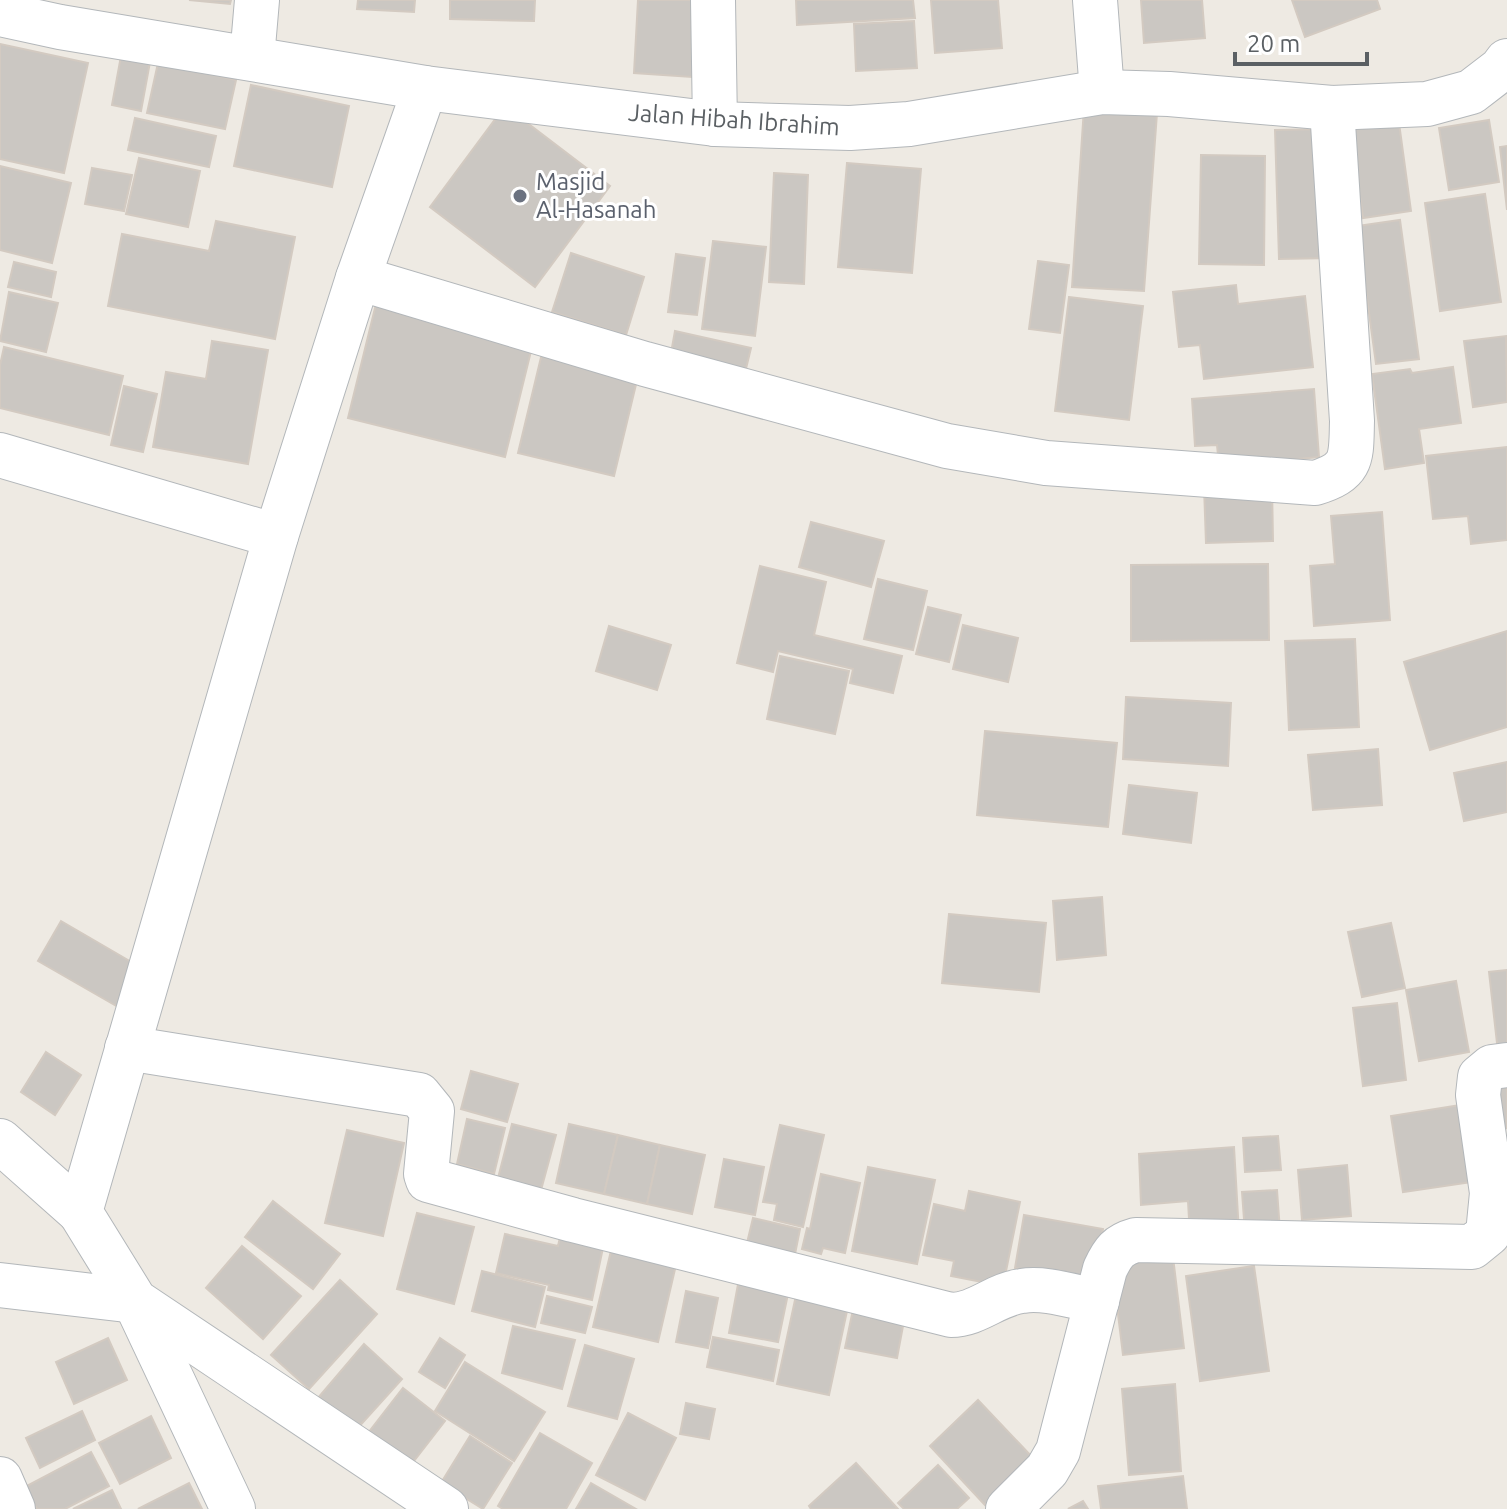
<svg xmlns="http://www.w3.org/2000/svg" width="1507" height="1509" viewBox="0 0 1507 1509" font-family="Ubuntu,sans-serif">
<style>
.building{fill:#cbc7c2;stroke:#d3cac1;stroke-width:2}
.lines{fill:none;stroke-linecap:round;stroke-linejoin:round}
.minor-casing{stroke:#b3b7ba;stroke-width:46}
.minor{stroke:#fff;stroke-width:44}
.worship-dot{fill:#6b7280;stroke:#fff;stroke-width:3}
.labels{text-anchor:middle;stroke-width:6;stroke-linejoin:round;paint-order:stroke}
.street-label{font-size:24px;fill:#5b6064;stroke:#fff}
.worship-label{font-size:24px;fill:#5b616d;stroke:#fff;text-anchor:start}
</style>
<rect width="100%" height="100%" fill="#eeeae3"/>
<!-- building -->
<g class="building">
<path d="M189,0H231L230,4Z"/>
<path d="M358,0H415L414,12L357,9Z"/>
<path d="M450,0H535L534,21L450,19Z"/>
<path d="M638,0H697L692,77L634,73Z"/>
<path d="M796,0H913L915,18L797,25Z"/>
<path d="M931,0H998L1002,48L935,53Z"/>
<path d="M1141,0H1202L1205,38L1144,43Z"/>
<path d="M1292,0H1377L1380,9L1305,37Z"/>
<path d="M914,21L917,68L856,71L854,24Z"/>
<path d="M0,44L88,63L64,173L0,159Z"/>
<path d="M121,56L150,62L141,111L112,105Z"/>
<path d="M158,63L236,80L225,129L147,113Z"/>
<path d="M251,85L349,106L332,187L234,166Z"/>
<path d="M505,106L610,186L535,287L430,207Z"/>
<path d="M1084,108L1157,113L1144,291L1072,287Z"/>
<path d="M135,118L216,136L209,167L128,150Z"/>
<path d="M1489,120L1499,182L1449,190L1439,128Z"/>
<path d="M1399,123L1411,211L1363,218L1351,130Z"/>
<path d="M1330,129L1333,258L1279,259L1275,130Z"/>
<path d="M1507,146V210L1500,147Z"/>
<path d="M1201,155L1265,156L1264,265L1199,264Z"/>
<path d="M139,158L200,171L188,227L126,214Z"/>
<path d="M847,163L921,169L912,273L838,267Z"/>
<path d="M0,166L71,183L52,263L0,250Z"/>
<path d="M92,168L132,175L124,211L85,204Z"/>
<path d="M774,173L808,175L804,284L769,282Z"/>
<path d="M1485,194L1501,302L1440,311L1425,203Z"/>
<path d="M1400,220L1419,359L1376,364L1357,226Z"/>
<path d="M216,221L295,237L275,339L108,306L122,234L209,251Z"/>
<path d="M713,241L766,247L755,336L702,329Z"/>
<path d="M571,253L644,277L626,335L552,312Z"/>
<path d="M676,254L705,258L697,315L668,312Z"/>
<path d="M1038,261L1069,265L1060,333L1029,329Z"/>
<path d="M14,262L56,272L51,297L8,287Z"/>
<path d="M1236,285L1238,304L1305,296L1313,367L1204,379L1200,345L1179,347L1173,292Z"/>
<path d="M9,292L58,303L46,352L0,341Z"/>
<path d="M1069,297L1143,306L1129,420L1055,411Z"/>
<path d="M376,304L533,343L505,457L348,418Z"/>
<path d="M675,331L751,348L743,381L669,364Z"/>
<path d="M1506,336L1507,402L1473,407L1464,341Z"/>
<path d="M212,341L268,350L248,464L153,447L166,372L206,379Z"/>
<path d="M4,347L123,376L109,435L0,408V365Z"/>
<path d="M543,349L639,372L614,476L518,453Z"/>
<path d="M1453,367L1461,423L1419,429L1424,463L1385,469L1372,374L1410,369L1412,373Z"/>
<path d="M124,386L157,394L143,452L111,445Z"/>
<path d="M1314,389L1319,457L1219,466L1217,445L1195,446L1192,399Z"/>
<path d="M1507,447V540L1471,544L1468,516L1433,519L1426,456Z"/>
<path d="M1272,485L1273,541L1206,543L1204,487Z"/>
<path d="M1382,512L1390,620L1314,626L1310,566L1335,564L1331,516Z"/>
<path d="M811,522L884,541L871,587L799,567Z"/>
<path d="M1268,564L1269,640L1131,641V565Z"/>
<path d="M760,566L826,582L814,635L902,656L893,693L850,683L853,669L778,651L773,672L737,663Z"/>
<path d="M878,579L927,591L913,650L864,639Z"/>
<path d="M928,607L961,615L949,662L916,654Z"/>
<path d="M963,625L1018,638L1008,682L953,669Z"/>
<path d="M609,626L671,645L657,690L596,671Z"/>
<path d="M1507,631V727L1430,750L1404,662Z"/>
<path d="M1355,639L1359,727L1289,730L1285,641Z"/>
<path d="M780,656L849,671L835,734L767,719Z"/>
<path d="M1126,697L1231,703L1228,766L1123,759Z"/>
<path d="M985,731L1117,743L1108,827L977,815Z"/>
<path d="M1378,749L1382,805L1313,810L1308,755Z"/>
<path d="M1507,762V812L1464,821L1454,773Z"/>
<path d="M1129,785L1197,793L1191,843L1123,834Z"/>
<path d="M1102,897L1106,955L1057,960L1053,901Z"/>
<path d="M949,914L1046,923L1039,992L942,983Z"/>
<path d="M61,921L140,967L118,1007L38,961Z"/>
<path d="M1391,923L1405,988L1362,997L1348,932Z"/>
<path d="M1507,970V1051L1498,1052L1489,972Z"/>
<path d="M1456,981L1469,1052L1419,1061L1406,990Z"/>
<path d="M1397,1003L1406,1080L1363,1086L1353,1008Z"/>
<path d="M46,1052L81,1075L55,1115L21,1092Z"/>
<path d="M471,1071L518,1084L507,1122L461,1109Z"/>
<path d="M1507,1083V1128L1496,1131L1487,1087Z"/>
<path d="M1467,1104L1479,1181L1403,1192L1391,1116Z"/>
<path d="M467,1119L505,1128L494,1174L457,1164Z"/>
<path d="M512,1124L556,1135L541,1190L498,1178Z"/>
<path d="M569,1124L618,1135L604,1194L556,1183Z"/>
<path d="M780,1125L824,1135L803,1227L774,1220L777,1204L763,1202Z"/>
<path d="M347,1130L404,1143L383,1236L325,1223Z"/>
<path d="M618,1135L660,1145L647,1204L604,1194Z"/>
<path d="M1278,1136L1281,1170L1245,1172L1243,1138Z"/>
<path d="M660,1145L705,1155L692,1214L647,1204Z"/>
<path d="M1234,1147L1239,1233L1190,1237L1188,1201L1141,1205L1139,1154Z"/>
<path d="M724,1159L764,1167L755,1215L715,1207Z"/>
<path d="M1347,1165L1351,1216L1302,1220L1298,1170Z"/>
<path d="M868,1167L935,1180L917,1264L852,1251Z"/>
<path d="M821,1174L860,1183L845,1253L823,1248L821,1254L802,1249L807,1228L810,1229Z"/>
<path d="M1277,1190L1280,1231L1245,1233L1242,1192Z"/>
<path d="M969,1191L1020,1202L1003,1286L951,1276L954,1261L923,1255L934,1204L965,1211Z"/>
<path d="M273,1201L340,1254L313,1289L245,1237Z"/>
<path d="M417,1213L474,1227L454,1304L397,1289Z"/>
<path d="M1024,1215L1103,1229L1094,1282L1015,1268Z"/>
<path d="M753,1218L800,1229L795,1254L747,1243Z"/>
<path d="M561,1233L604,1243L592,1300L548,1290L549,1285L496,1273L505,1234L558,1246Z"/>
<path d="M614,1238L679,1252L658,1342L593,1327Z"/>
<path d="M242,1246L301,1296L263,1339L206,1288Z"/>
<path d="M1173,1257L1184,1348L1123,1355L1112,1265Z"/>
<path d="M1254,1266L1269,1371L1200,1381L1186,1276Z"/>
<path d="M482,1271L545,1287L535,1327L472,1311Z"/>
<path d="M739,1279L789,1289L778,1342L729,1333Z"/>
<path d="M340,1280L377,1314L309,1389L271,1355Z"/>
<path d="M798,1286L850,1297L829,1395L777,1384Z"/>
<path d="M686,1291L718,1298L708,1348L676,1342Z"/>
<path d="M547,1296L592,1307L585,1333L541,1323Z"/>
<path d="M855,1300L906,1310L897,1358L845,1348Z"/>
<path d="M513,1326L575,1340L562,1389L502,1373Z"/>
<path d="M713,1337L779,1350L773,1381L707,1367Z"/>
<path d="M108,1338L127,1380L74,1404L56,1362Z"/>
<path d="M440,1338L465,1355L445,1388L419,1372Z"/>
<path d="M364,1344L402,1379L355,1431L318,1398Z"/>
<path d="M585,1345L634,1359L617,1419L568,1406Z"/>
<path d="M465,1362L545,1412L514,1461L435,1411Z"/>
<path d="M1175,1384L1181,1471L1129,1475L1122,1389Z"/>
<path d="M403,1388L445,1421L410,1466L368,1433Z"/>
<path d="M978,1400L1034,1459L985,1505L930,1446Z"/>
<path d="M686,1403L715,1409L709,1439L680,1434Z"/>
<path d="M82,1411L95,1440L40,1468L26,1438Z"/>
<path d="M628,1413L676,1438L645,1500L596,1475Z"/>
<path d="M151,1416L171,1458L120,1484L99,1443Z"/>
<path d="M540,1433L592,1463L566,1509H503L498,1506Z"/>
<path d="M470,1436L512,1463L483,1509L441,1483Z"/>
<path d="M91,1452L109,1486L65,1509H37L25,1487Z"/>
<path d="M856,1463L898,1509H811L809,1506Z"/>
<path d="M938,1465L969,1498L957,1509H904L898,1503Z"/>
<path d="M1183,1476L1187,1509H1101L1098,1486Z"/>
<path d="M189,1483L202,1509H138Z"/>
<path d="M591,1483L636,1509H576Z"/>
<path d="M112,1490L121,1509H73Z"/>
<path d="M1083,1501L1088,1509H1068Z"/>
</g>
<g class="lines">
<!-- minor casing -->
<g class="minor-casing">
<g id="minor">
<path d="M713,0L715,124"/>
<path d="M1095,0L1102,92"/>
<path d="M0,14L60,27L425,88L715,124L850,128L909,124L1102,92L1169,94L1332,108L1427,104L1471,92L1501,69L1507,61"/>
<path d="M252,58L257,0"/>
<path d="M425,88L358,278L276,536L80,1212L135,1301L446,1509"/>
<path d="M358,278L645,364L947,446L1046,463L1315,483C1354,471 1351,458 1352,421L1332,108"/>
<path d="M0,455L276,536"/>
<path d="M127,1048L419,1095L432,1111L426,1174L428,1180L573,1220L951,1315C977,1315 996,1294 1022,1291C1045,1287 1074,1297 1097,1301"/>
<path d="M0,1141L80,1212"/>
<path d="M0,1285L135,1301"/>
<path d="M135,1301L233,1509"/>
<path d="M0,1479L13,1509"/>
<path d="M1008,1509L1047,1470L1058,1451L1105,1269C1113,1252 1118,1245 1136,1240L1472,1247L1488,1234L1492,1193L1478,1095L1480,1077L1492,1067L1507,1065"/>
</g>
</g>
<!-- minor -->
<use href="#minor" class="minor"/>
</g>
<!-- markers -->
<circle class="worship-dot" cx="520" cy="196" r="8"/>
<g class="labels">
<!-- street labels -->
<g class="street-label">
<text transform="translate(734 120) rotate(4)" y="8">Jalan Hibah Ibrahim</text>
</g>
<!-- worship labels -->
<g class="worship-label">
<text x="536" y="190">Masjid<tspan x="536" dy="28">Al-Hasanah</tspan></text>
</g>
</g>
<!-- scale -->
<path d="M1235 52v12h132v-12" fill="none" stroke="#5b6064" stroke-width="4"/>
<text x="1247" y="52" font-size="24" fill="#5b6064" stroke="#ffffff" stroke-width="6" paint-order="stroke">20 m</text>
</svg>
